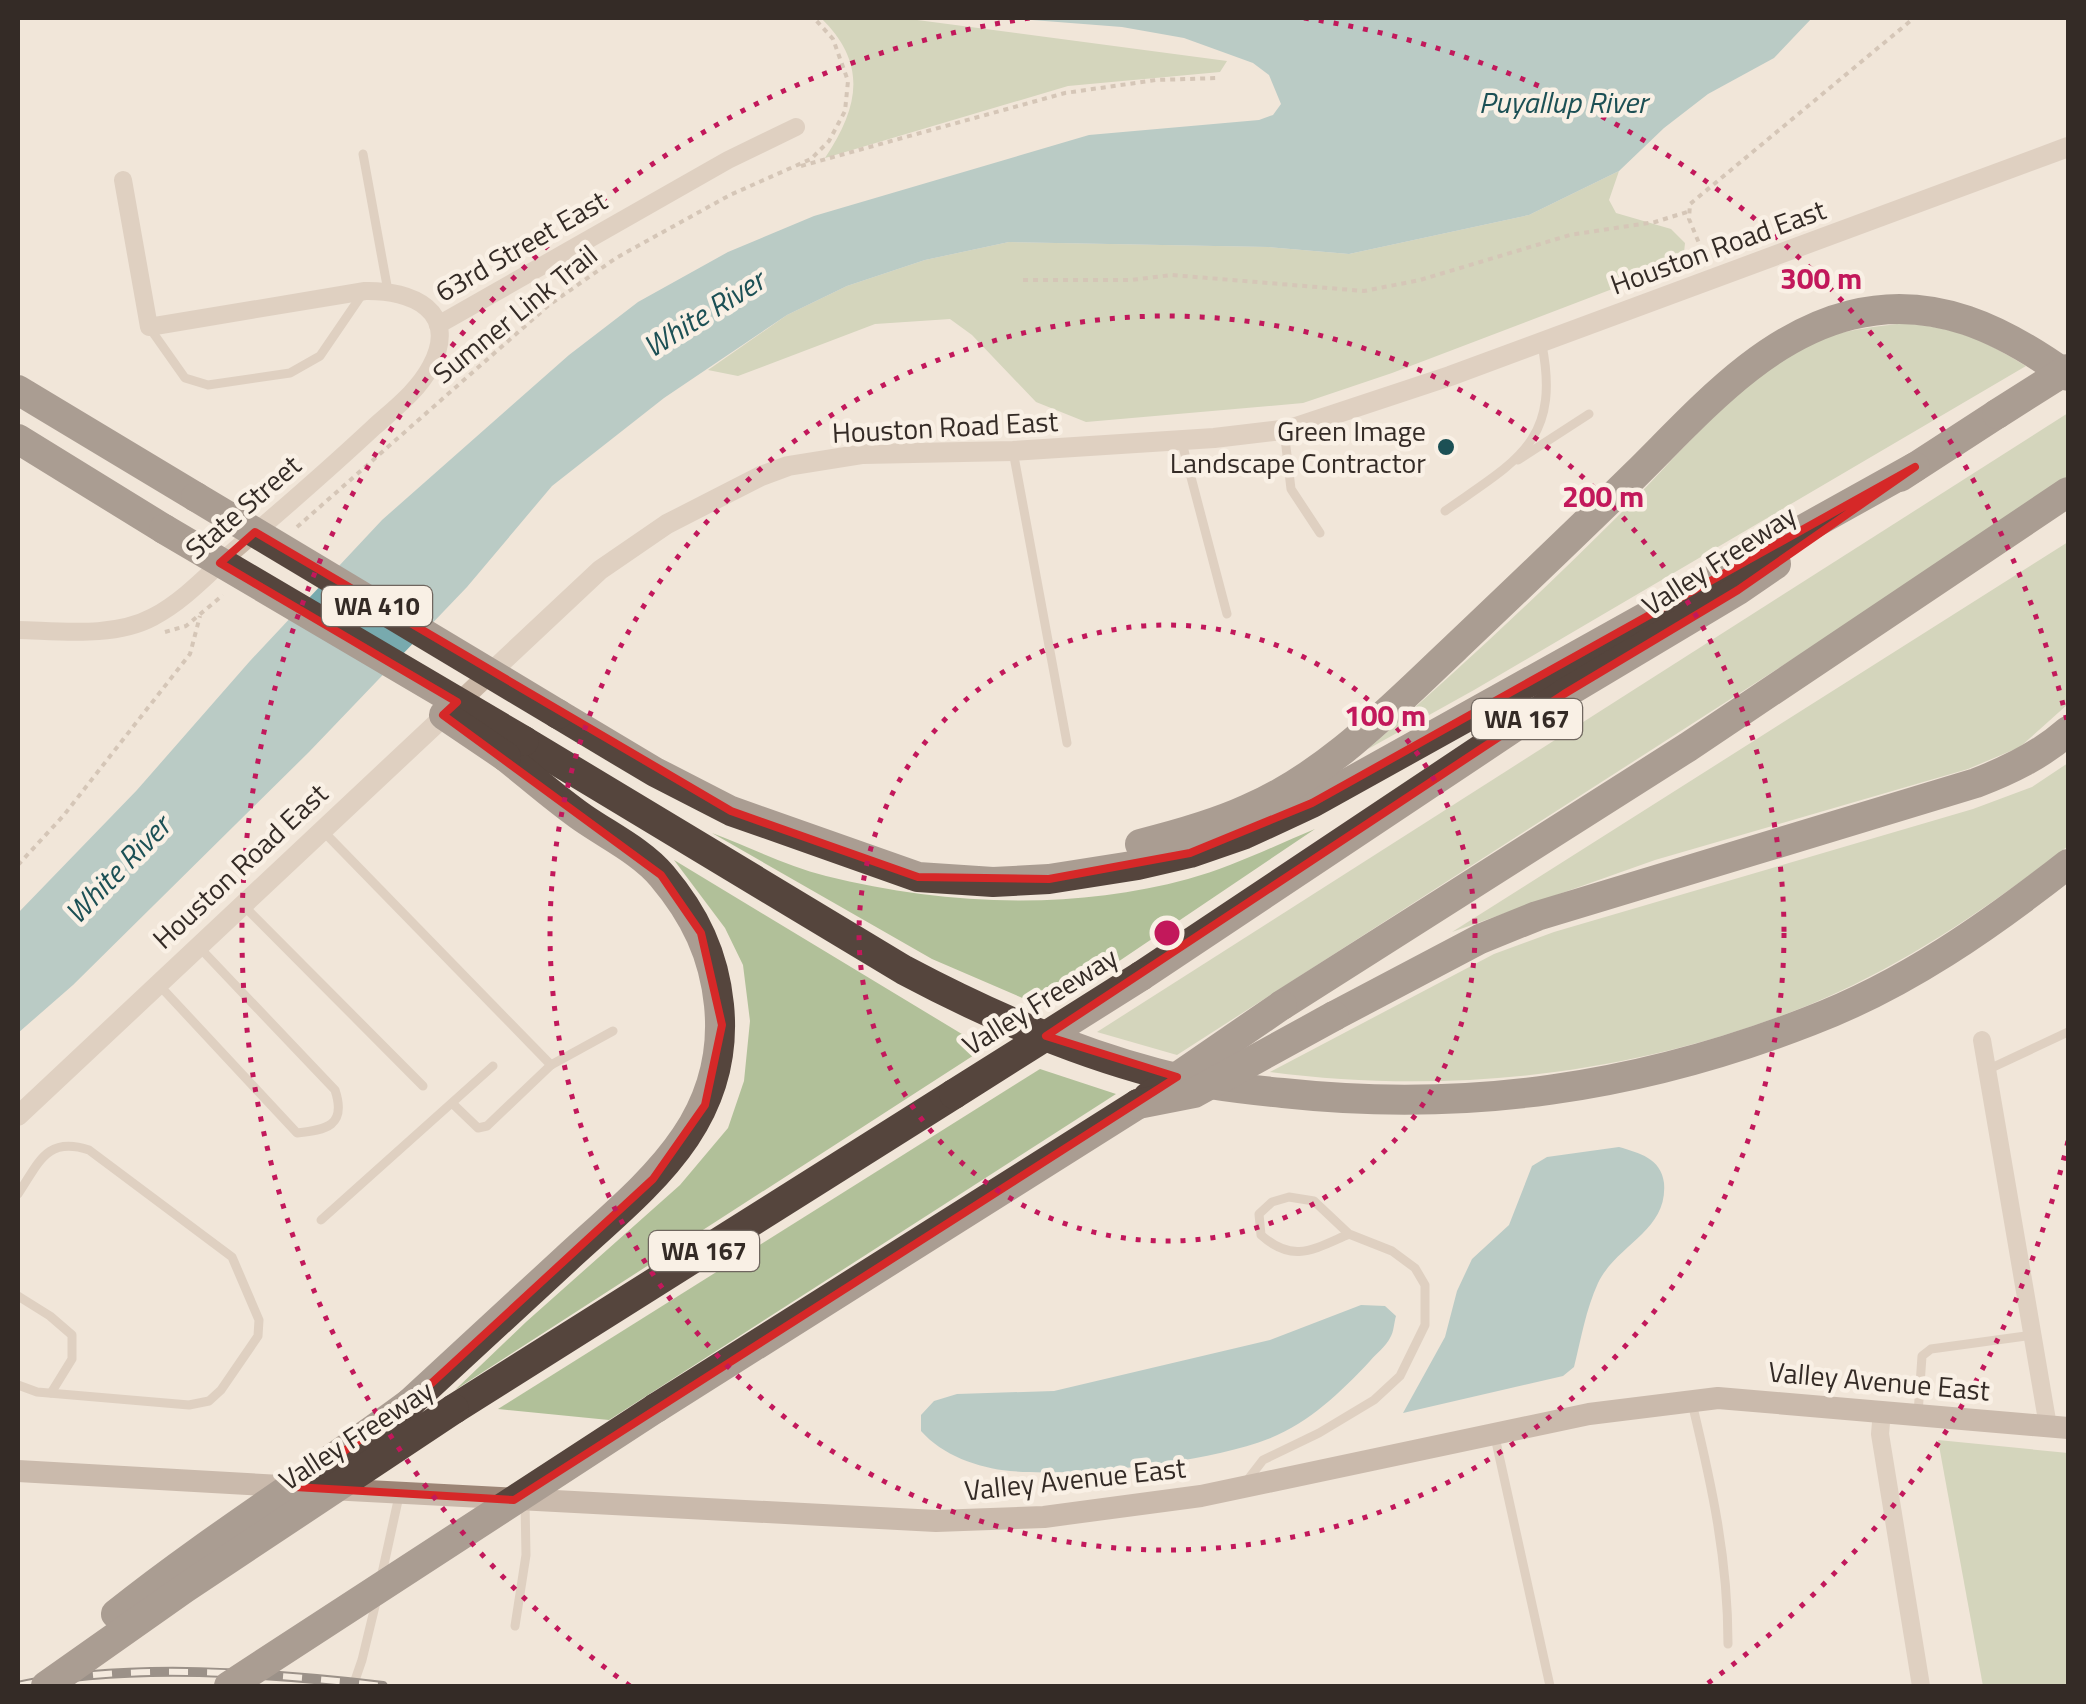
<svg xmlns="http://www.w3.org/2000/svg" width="2086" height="1704" viewBox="0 0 2086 1704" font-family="'Titillium Web',sans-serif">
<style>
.green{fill:#b1c099}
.water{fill:#78aaae}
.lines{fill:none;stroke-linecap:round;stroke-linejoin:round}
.path{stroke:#b4a08f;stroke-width:4;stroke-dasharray:5 5;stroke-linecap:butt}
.service{stroke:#c9b6a5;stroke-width:9}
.minor{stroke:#c9b6a5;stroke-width:18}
.tertiary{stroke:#c9b6a5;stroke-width:20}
.secondary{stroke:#9c8576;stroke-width:22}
.motorway{stroke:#55453d;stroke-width:30}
.rail-casing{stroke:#342b26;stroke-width:10}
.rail{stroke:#f9f0e5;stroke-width:6;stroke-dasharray:19;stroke-linecap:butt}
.motorway-bridge{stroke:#55453d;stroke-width:30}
.marked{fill:none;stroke:#d62828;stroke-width:8;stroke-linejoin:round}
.ring{fill:none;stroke:#c2185b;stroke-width:5;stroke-dasharray:5 10}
.poi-dot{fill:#1c5055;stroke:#f9f0e5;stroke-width:4}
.labels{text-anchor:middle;stroke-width:9;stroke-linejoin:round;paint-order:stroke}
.shield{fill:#f9f0e5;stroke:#6f665f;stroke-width:2.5}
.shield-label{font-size:25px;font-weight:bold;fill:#342b26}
.street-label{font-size:28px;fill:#342b26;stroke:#f9f0e5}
.poi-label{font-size:28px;fill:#342b26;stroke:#f9f0e5;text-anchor:end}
.water-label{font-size:30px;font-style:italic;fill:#1c5055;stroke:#f9f0e5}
.centre{fill:#c2185b;stroke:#f9f0e5;stroke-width:5}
.ring-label{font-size:30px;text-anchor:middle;font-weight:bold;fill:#c2185b;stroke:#f9f0e5;stroke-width:9;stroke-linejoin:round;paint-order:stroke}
</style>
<rect width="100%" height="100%" fill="#f1e6d9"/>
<!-- green -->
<g class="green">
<path d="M821,18H902L1227,61L1220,72L1068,86L825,158C859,107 868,64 821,18Z"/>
<path d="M1619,171L1609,200L1616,213L1671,229L1685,243L1683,262L1392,373L1303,403L1086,422L1036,402L972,335L950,319L875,324L738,376L708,370L787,315L847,286L925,260L1009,242L1268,247L1349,254L1529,215Z"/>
<path d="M1905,323C1959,329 1980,338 2026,366L1474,690L1368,749C1456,672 1541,593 1623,511C1679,455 1739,380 1809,344C1838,330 1874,327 1905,323Z"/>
<path d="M2068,413V482L1177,1055L1097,1032Z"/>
<path d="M2068,542V704L2020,747L1968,769L1655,860L1452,932Z"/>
<path d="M2068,763V846C1988,908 1903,966 1809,1005C1639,1074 1452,1096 1270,1072L1494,954L1554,932L1973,809L2032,787Z"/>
<path d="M1315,829L1048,1009L932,959L712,833C749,847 787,866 826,876C943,905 1071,911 1188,879C1232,867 1274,846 1315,829Z"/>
<path d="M674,860L985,1048L455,1390L526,1322L680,1185L728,1128L744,1081L750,1021L743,965L725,928Z"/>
<path d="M1040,1069L1116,1094L609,1420L498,1409Z"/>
<path d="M1938,1440L2068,1453V1686H1983Z"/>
</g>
<!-- water -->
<g class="water">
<path d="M1005,18H1812L1774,58L1708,94L1664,128L1619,171L1529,215L1349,254L1268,247L1009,242L925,260L847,286L787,315L664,398L552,486L467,587L309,752L73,985L18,1033V913L137,790L250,661L382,520L569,355L638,302L728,252L814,216L1089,135L1259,120L1273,115L1281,104L1269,75L1253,63L1184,38L1122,27Z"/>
<path d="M1619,1147C1639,1153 1661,1158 1664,1183C1668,1231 1617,1244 1598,1283C1586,1309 1581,1339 1574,1367L1563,1376L1403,1413L1445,1337L1457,1291L1472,1259L1509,1225L1532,1166L1547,1157Z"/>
<path d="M1361,1305L1385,1306L1396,1316C1394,1322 1394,1332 1390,1338C1386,1346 1376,1354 1370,1361C1340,1393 1309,1423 1268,1439C1207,1463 1075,1477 1010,1471C978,1468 942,1455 921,1431V1415L934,1401L957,1394L1054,1391L1270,1340Z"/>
</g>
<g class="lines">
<!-- path -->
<g class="path">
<path d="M801,166L1065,93L1156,80L1219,78"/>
<path d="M1706,260L1689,219L1690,204L1914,18"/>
<path d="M1023,280H1131L1172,275L1364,291L1420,280L1570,235L1655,222L1687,212"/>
<path d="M297,527L549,305L616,258L730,195L811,159L829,141L845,111L848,81L833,39L814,18"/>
<path d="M165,632L186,626L223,595"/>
<path d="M18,865L64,815L190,654L200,616"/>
</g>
<!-- service -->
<g class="service">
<path d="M363,154L388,291"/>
<path d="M149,327L185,378L208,385L290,373L320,356L363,293"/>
<path d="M1284,430L1291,489L1320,533"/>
<path d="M1182,443L1227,614"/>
<path d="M1013,451L1067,743"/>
<path d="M1518,460L1589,414"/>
<path d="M1445,511C1516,461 1561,442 1542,345"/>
<path d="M323,831L551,1065"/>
<path d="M243,905L423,1086"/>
<path d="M159,985L297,1133C326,1130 347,1126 335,1090L199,947"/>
<path d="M1987,1070L2068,1032"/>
<path d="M453,1104L478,1128L487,1126L551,1065L613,1031"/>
<path d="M18,1194C39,1163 46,1136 89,1150L232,1257L259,1320L258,1336L221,1390L209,1401L189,1405L37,1392L18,1385"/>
<path d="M321,1220L493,1066"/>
<path d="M18,1296L50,1316L72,1335V1359L51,1393"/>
<path d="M1692,1403C1712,1486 1728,1559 1728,1644"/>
<path d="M1918,1414L1922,1356L1931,1349L2033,1335"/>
<path d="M1495,1437L1550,1686"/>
<path d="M1246,1482L1263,1460L1319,1433L1374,1400L1400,1376L1425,1325V1285L1415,1268L1392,1251L1349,1234L1314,1201L1289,1197L1272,1202L1259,1214L1261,1235C1293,1264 1314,1249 1349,1234"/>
<path d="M381,1578L399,1496"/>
<path d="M515,1626L526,1555L525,1503"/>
<path d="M353,1686L362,1660L377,1598"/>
</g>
<!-- minor -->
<g class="minor">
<path d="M438,325L728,160L796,127"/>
<path d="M18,630C60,631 114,638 153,617C184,601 210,572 236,549C283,509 329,469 374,427C394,409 418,391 431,366C460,311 412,290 365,291L149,327L123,180"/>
<path d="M1982,1040L2048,1426"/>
<path d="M1882,1411L1880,1434L1921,1686"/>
</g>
<!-- tertiary -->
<path class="tertiary" d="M18,1116L600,570L667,524L761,476L788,466L863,454L1013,451L1214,438L1290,429L1450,376L2068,147"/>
<!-- secondary -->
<g class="secondary">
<path d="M18,1471L299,1487"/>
<path d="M330,1489L936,1521L1044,1517L1201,1496L1589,1414L1718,1398L2068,1428"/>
</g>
<!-- motorway -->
<g class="motorway">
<path d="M18,390L196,497"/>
<path d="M18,439L164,529"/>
<path d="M1900,477L1997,414"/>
<path d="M558,714L655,772L731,811L918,877L993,882L1049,879L1138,865L1190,853L1245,834L1312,803L1915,467"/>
<path d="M524,741L904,970C983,1012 1069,1050 1156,1073C1197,1084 1241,1089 1283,1093C1467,1113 1638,1088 1810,1021C1905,985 1989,926 2068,864"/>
<path d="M1140,844C1176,835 1213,825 1248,809C1329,774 1392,707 1455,648C1516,590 1576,533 1635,475C1698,413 1762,337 1851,315C1934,294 2004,330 2068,376"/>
<path d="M1141,976L1564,694L1738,590L1776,564"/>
<path d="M1282,1005L1688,747L2068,492"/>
<path d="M1334,1016L1480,939L1537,916L1976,783C2010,770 2041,755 2068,731"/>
<path d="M410,1403C462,1355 514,1307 566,1259C644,1187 731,1124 719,1005C714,955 695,915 662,876C642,852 609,836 583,818C556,799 531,777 506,757"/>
<path d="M656,1408L1138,1104"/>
<path d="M454,1409L954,1094"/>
</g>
<!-- rail casing -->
<g class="rail-casing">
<path id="rail" d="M18,1686C127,1662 271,1673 383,1686"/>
</g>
<!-- rail -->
<use href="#rail" class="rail"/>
<!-- motorway-bridge -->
<g class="motorway-bridge">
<path d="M1997,414L2068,369"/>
<path d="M196,497L558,714"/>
<path d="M164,529L524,741"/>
<path d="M444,715L506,757"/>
<path d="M954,1094L1141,976"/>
<path d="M1148,1097L1282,1005"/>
<path d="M1138,1104L1194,1093L1334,1016"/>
<path d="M116,1614C210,1539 313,1475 410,1403"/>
<path d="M46,1686L185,1588L454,1409"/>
<path d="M229,1686L656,1408"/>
</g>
</g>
<!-- marked area -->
<path d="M0 0H2086V1704H0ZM1915,467L1738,590L1564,694L1046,1036L1177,1077L514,1500L295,1487L410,1403L653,1179L705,1105L722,1025L701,933L661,875L443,715L457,702L220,563L255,532L731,811L918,877L1049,879L1190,853L1312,803Z" fill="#f1e6d9" fill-opacity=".55" fill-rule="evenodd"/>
<path class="marked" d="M1915,467L1738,590L1564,694L1046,1036L1177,1077L514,1500L295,1487L410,1403L653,1179L705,1105L722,1025L701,933L661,875L443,715L457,702L220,563L255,532L731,811L918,877L1049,879L1190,853L1312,803Z"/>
<!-- distance rings -->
<g class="ring">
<circle cx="1167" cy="933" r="308"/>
<circle cx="1167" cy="933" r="617"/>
<path d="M2068 1141A925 925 0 0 1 1704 1686M630 1686A925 925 0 0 1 1030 18M1304 18A925 925 0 0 1 2068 725"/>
</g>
<!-- markers -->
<circle class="poi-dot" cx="1446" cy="447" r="10"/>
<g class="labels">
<!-- shield labels -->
<g class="shield">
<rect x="322" y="586" width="110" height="40" rx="8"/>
<rect x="1472" y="699" width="110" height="40" rx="8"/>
<rect x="649" y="1231" width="110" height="40" rx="8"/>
</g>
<g class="shield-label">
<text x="377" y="615">WA 410</text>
<text x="1527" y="728">WA 167</text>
<text x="704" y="1260">WA 167</text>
</g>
<!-- street labels -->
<g class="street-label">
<text transform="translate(521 246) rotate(-30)" y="10">63rd Street East</text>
<text transform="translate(1718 247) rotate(-20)" y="10">Houston Road East</text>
<text transform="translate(515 314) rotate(-39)" y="10">Sumner Link Trail</text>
<text transform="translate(945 427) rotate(-3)" y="10">Houston Road East</text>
<text transform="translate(243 507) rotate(-41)" y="10">State Street</text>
<text transform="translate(1719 560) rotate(-33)" y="10">Valley Freeway</text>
<text transform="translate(240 866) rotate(-43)" y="10">Houston Road East</text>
<text transform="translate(1040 1001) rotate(-32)" y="10">Valley Freeway</text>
<text transform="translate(1879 1381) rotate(5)" y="10">Valley Avenue East</text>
<text transform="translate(356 1435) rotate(-33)" y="10">Valley Freeway</text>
<text transform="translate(1075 1479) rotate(-6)" y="10">Valley Avenue East</text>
</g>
<!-- poi labels -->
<g class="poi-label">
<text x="1426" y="441">Green Image<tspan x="1426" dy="32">Landscape Contractor</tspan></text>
</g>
<!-- water labels -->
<g class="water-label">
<text x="1563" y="113">Puyallup River</text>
<text transform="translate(704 314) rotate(-32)" y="10">White River</text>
<text transform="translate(118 870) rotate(-46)" y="10">White River</text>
</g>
</g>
<circle cx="1167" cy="933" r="15" class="centre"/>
<g class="ring-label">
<text x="1821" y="289">300 m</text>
<text x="1603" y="507">200 m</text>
<text x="1385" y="726">100 m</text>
</g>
<!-- border -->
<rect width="2086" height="1704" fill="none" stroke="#342b26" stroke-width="40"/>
</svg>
